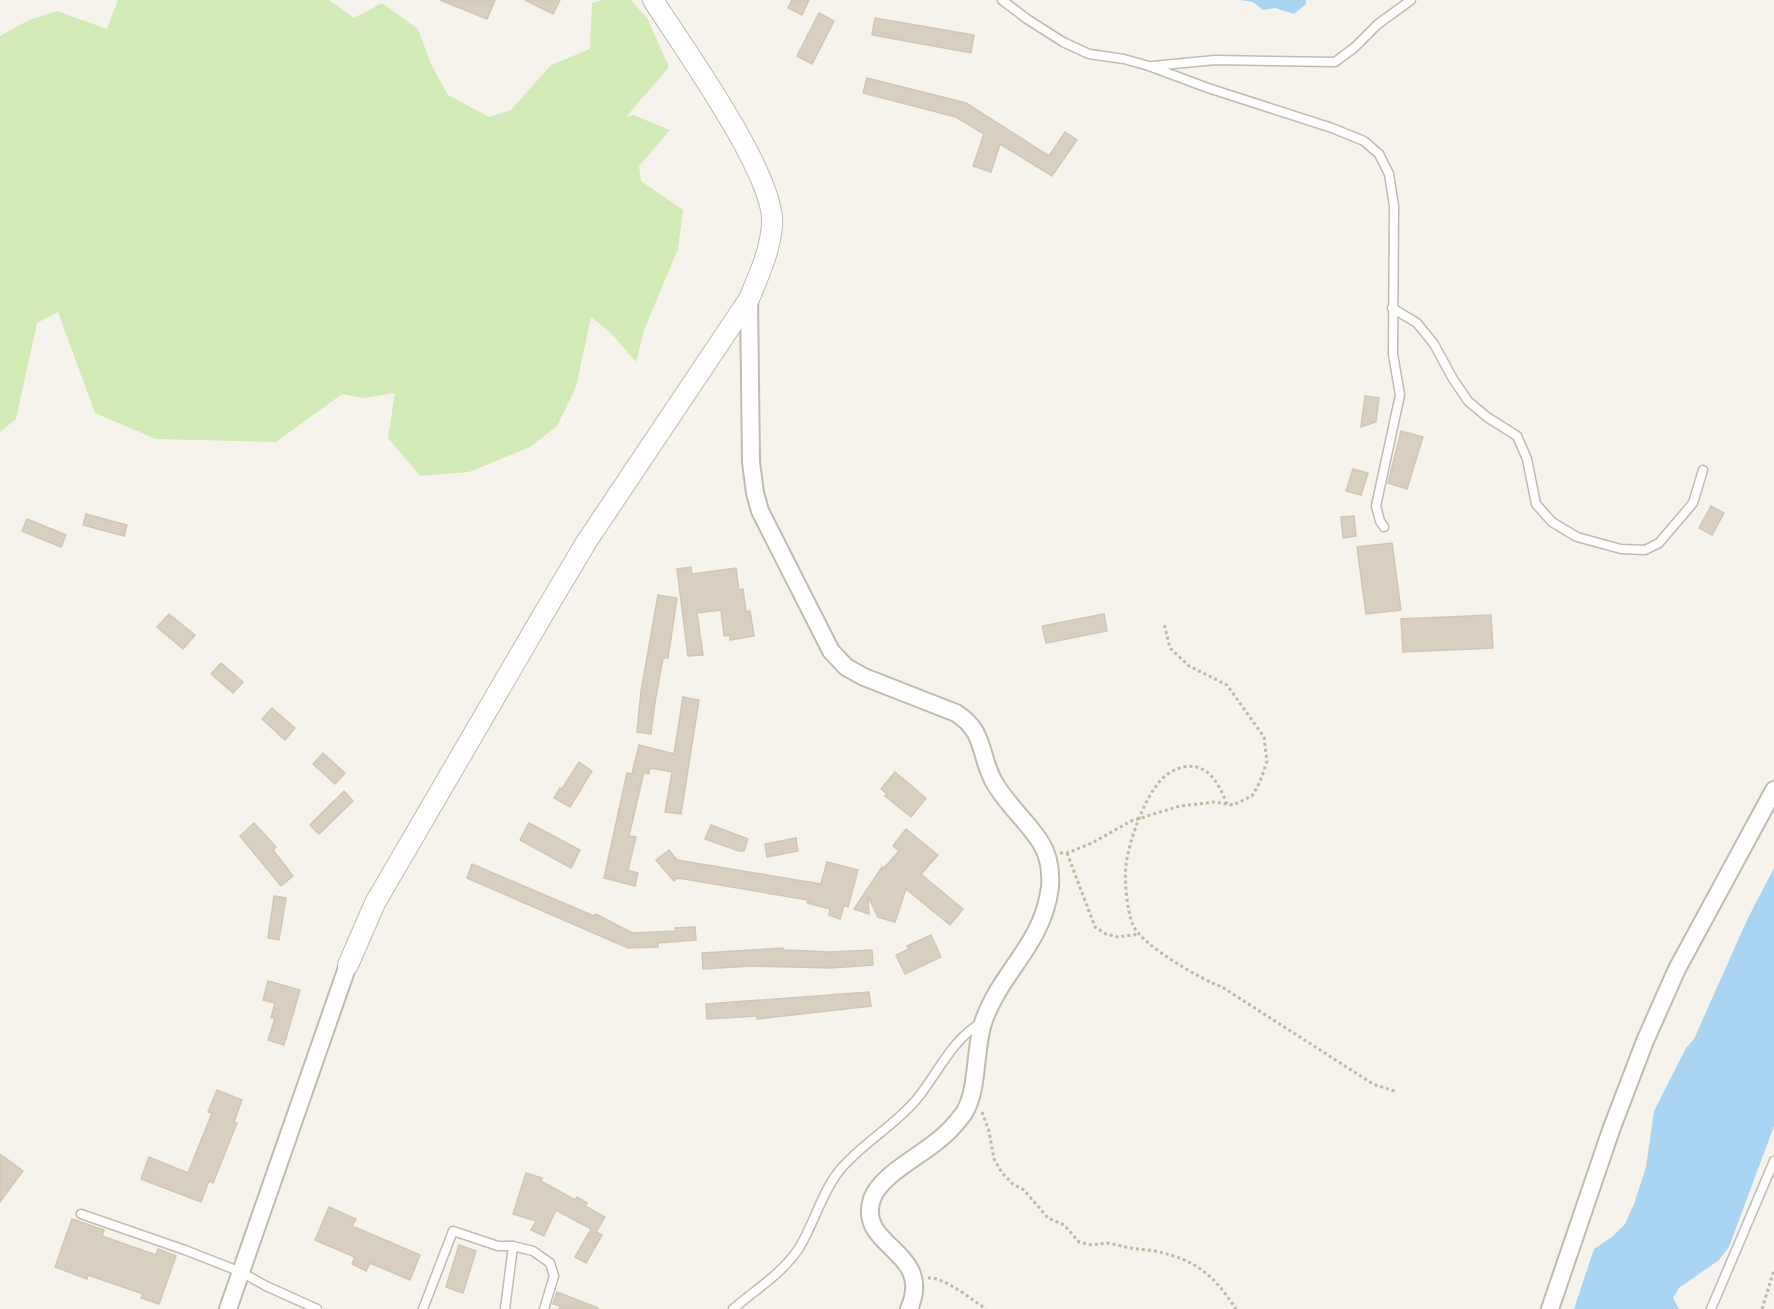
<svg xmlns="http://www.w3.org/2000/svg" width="1774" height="1309" viewBox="0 0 1774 1309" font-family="Rubik,sans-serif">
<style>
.green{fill:#d2eab5}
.water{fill:#a9d4f2}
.building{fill:#d8cfc1;stroke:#d3c7b4;stroke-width:1.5}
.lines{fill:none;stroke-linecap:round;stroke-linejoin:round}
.service-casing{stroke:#c2bbae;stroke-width:11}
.minor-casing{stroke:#c2bbae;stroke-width:20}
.tertiary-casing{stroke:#c2bbae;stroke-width:22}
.path{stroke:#c4b79f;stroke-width:3;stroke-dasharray:3 3;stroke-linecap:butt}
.service{stroke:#fff;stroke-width:8}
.minor{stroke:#fff;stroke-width:16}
.tertiary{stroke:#fff;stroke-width:20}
</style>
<rect width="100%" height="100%" fill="#f6f3ec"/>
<!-- green -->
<path class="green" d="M118,0H329L354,18L382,3L418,29L431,64L448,95L489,117L511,110L551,65L590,49L592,3L601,0H631L647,18L669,67L626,117L633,115L670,130L639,166L641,181L683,210L678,249L644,330L636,362L611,333L591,317L576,387L557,426L530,447L469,472L420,476L388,438L395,393L363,398L342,394L276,442L156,439L95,413L58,312L37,323L16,419L0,432V36L29,20L57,11L107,29Z"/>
<!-- water -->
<g class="water">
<path d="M1240,0H1306V4L1294,14L1275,8L1263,10L1253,2Z"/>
<path d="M1774,868V1126L1729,1247L1719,1260L1679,1288L1673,1298L1679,1309H1574L1594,1249L1612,1237L1625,1224L1634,1204L1646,1167L1654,1111L1686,1048L1694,1039L1748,918Z"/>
</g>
<!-- building -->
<g class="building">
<path d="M440,0H495L487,19Z"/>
<path d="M525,0H560L553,14Z"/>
<path d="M792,0H809L802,15L788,8Z"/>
<path d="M819,13L834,21L812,64L797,56Z"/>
<path d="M875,18L974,35L971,53L872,35Z"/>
<path d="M867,78L966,103L1049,156L1065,132L1077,140L1052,176L1000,144L991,172L973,166L984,134L956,117L863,93Z"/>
<path d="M1365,396L1379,398L1376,422L1361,427Z"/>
<path d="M1401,431L1423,437L1407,489L1388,483Z"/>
<path d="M1353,469L1368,473L1361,495L1346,491Z"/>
<path d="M1711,506L1724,513L1712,535L1699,528Z"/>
<path d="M86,514L127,525L124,536L83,525Z"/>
<path d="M1354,516L1356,536L1343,538L1341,517Z"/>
<path d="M27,519L66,535L61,547L22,531Z"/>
<path d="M1392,543L1401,610L1366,614L1357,547Z"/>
<path d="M691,567L692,574L736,568L739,590L743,589L746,612L750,611L754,636L730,640V635L724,636L721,610L697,613L703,655L688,656L677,569Z"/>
<path d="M658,595L677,598L668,658H663L655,702L651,734L637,732L641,691Z"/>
<path d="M169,614L195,635L183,649L157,627Z"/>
<path d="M1104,614L1107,631L1046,643L1042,626Z"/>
<path d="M1491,615L1493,648L1403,652L1401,619Z"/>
<path d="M221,663L243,682L233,693L211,674Z"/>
<path d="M683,697L699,700L681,814L665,812L672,772L650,768L649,774L644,772L629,836L636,837L628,870L638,873L635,886L604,878L627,773L632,774L639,745L674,754Z"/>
<path d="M272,708L295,728L285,740L262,719Z"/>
<path d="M323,753L345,773L335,784L313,764Z"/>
<path d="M579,762L592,771L570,807L554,798L560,788L562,789Z"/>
<path d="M895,772L926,798L911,817L885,796L887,794L881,789Z"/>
<path d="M344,791L353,801L319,834L310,825Z"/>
<path d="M254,823L276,847L273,850L293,876L281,886L240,836Z"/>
<path d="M529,823L580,850L571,868L520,840Z"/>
<path d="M711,825L748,839L744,851H739L705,839Z"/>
<path d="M906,829L938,855L921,874L963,909L950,925L906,889L895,922L878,917L868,896L869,914L854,909L882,867L884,868L899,851L893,846Z"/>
<path d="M796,838L798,851L767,857L765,844Z"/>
<path d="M669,850L677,860L821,884L827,862L858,870L848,907L844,905L840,919L829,915L830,909L807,903L808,900L678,878L674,881L656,860Z"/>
<path d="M472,864L594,916L596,914L632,933L676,931L675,928L695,927L696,940L658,943V947L628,948L467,878Z"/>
<path d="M274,896L286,898L279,940L268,938Z"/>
<path d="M931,935L941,957L905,974L896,955L909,949L907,946Z"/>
<path d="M783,948L784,950L831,952L872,950L873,965L830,968L751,966L703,969L702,953Z"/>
<path d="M268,981L300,990L284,1045L268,1040L275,1018H271L275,1003L263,1000Z"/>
<path d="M869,992L871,1006L757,1019V1016L707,1019L706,1004Z"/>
<path d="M217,1090L242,1100L234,1122L237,1123L213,1183L209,1181L201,1202L141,1179L149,1157L188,1173L212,1113L208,1112Z"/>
<path d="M0,1154L23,1171L0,1202Z"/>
<path d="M526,1173L542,1178L541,1181L575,1200L577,1197L587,1203L585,1206L605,1217L596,1232L602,1235L586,1263L575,1257L591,1229L556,1210L544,1236L531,1230L536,1221L513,1214Z"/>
<path d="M329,1207L356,1219L352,1226L420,1255L410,1280L370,1263L366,1271L352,1264L355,1257L315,1240Z"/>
<path d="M72,1219L104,1230L102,1236L156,1255L158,1249L176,1256L159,1304L141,1298L143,1294L88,1275L87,1279L55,1267Z"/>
<path d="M459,1245L476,1251L463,1293L446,1287Z"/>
<path d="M557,1292L598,1308V1309H559L560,1306L553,1304Z"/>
</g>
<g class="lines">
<!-- service casing -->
<g class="service-casing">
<g id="service">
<path d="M1002,0L1027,19L1063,42L1089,54L1124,59L1149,66L1208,88L1332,128L1364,141L1379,154L1389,174L1394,206L1393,354L1400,395L1376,506L1380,521L1384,527"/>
<path d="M1153,66L1215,60L1335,62L1355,47L1378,24L1411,0"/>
<path d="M1392,308L1417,323L1434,344L1453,379L1468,401L1487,417L1517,436L1527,459L1536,504L1552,522L1577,537L1621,549L1645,550L1659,543L1693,503L1703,470"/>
<path d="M81,1214L185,1250L241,1272L266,1286L317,1309"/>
<path d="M423,1309L453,1231L498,1246H513L533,1251L550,1263L554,1276L544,1309"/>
<path d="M505,1309L513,1246"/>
<path d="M733,1309C756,1289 782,1274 799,1248C814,1224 821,1194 839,1171C861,1144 893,1127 916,1100C937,1075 953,1037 983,1022"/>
<path d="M1711,1309L1774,1161"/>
</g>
</g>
<!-- minor casing -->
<g class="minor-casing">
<g id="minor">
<path d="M749,299L751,462L755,493L760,511L831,651L846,667L864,677L956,713C986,732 979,755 994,782C1007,805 1028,822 1041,843C1049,856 1051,873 1050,887C1043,944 1002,970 984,1020C974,1047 979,1089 964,1113C956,1124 947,1134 936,1142C918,1157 880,1176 872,1199C856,1248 935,1250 909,1309"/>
<path d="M228,1309L348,965"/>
<path d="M1550,1309L1611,1130L1645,1041L1677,969L1774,790"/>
</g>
</g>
<!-- tertiary casing -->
<g class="tertiary-casing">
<path id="tertiary" d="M348,965L375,903L544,613L587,541L749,299C759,275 770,251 772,225C777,177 681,44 653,0"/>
</g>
<!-- path -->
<g class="path">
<path d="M1227,804C1219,785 1209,762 1183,767C1175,769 1166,774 1160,781C1144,799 1129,841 1126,865C1124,879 1127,912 1133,925C1141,945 1202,980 1222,987L1373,1084L1397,1092"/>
<path d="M1060,853H1067L1092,843L1131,821L1180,806L1215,802L1233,805L1252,796L1260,782L1267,761L1264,737L1227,685L1189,666L1170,648L1164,623"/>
<path d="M1067,853L1095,927L1106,934L1118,937L1140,934"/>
<path d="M982,1112L989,1131L994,1159L1002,1173L1013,1184L1024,1190L1048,1218L1064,1225L1079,1242L1092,1245L1107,1243L1118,1245C1130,1249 1142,1249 1155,1251C1196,1260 1213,1274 1236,1309"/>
<path d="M928,1278C945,1277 972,1300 986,1309"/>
<path d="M1762,1309L1774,1270"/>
</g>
<!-- service -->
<use href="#service" class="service"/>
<!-- minor -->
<use href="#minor" class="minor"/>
<!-- tertiary -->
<use href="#tertiary" class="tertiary"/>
</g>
</svg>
